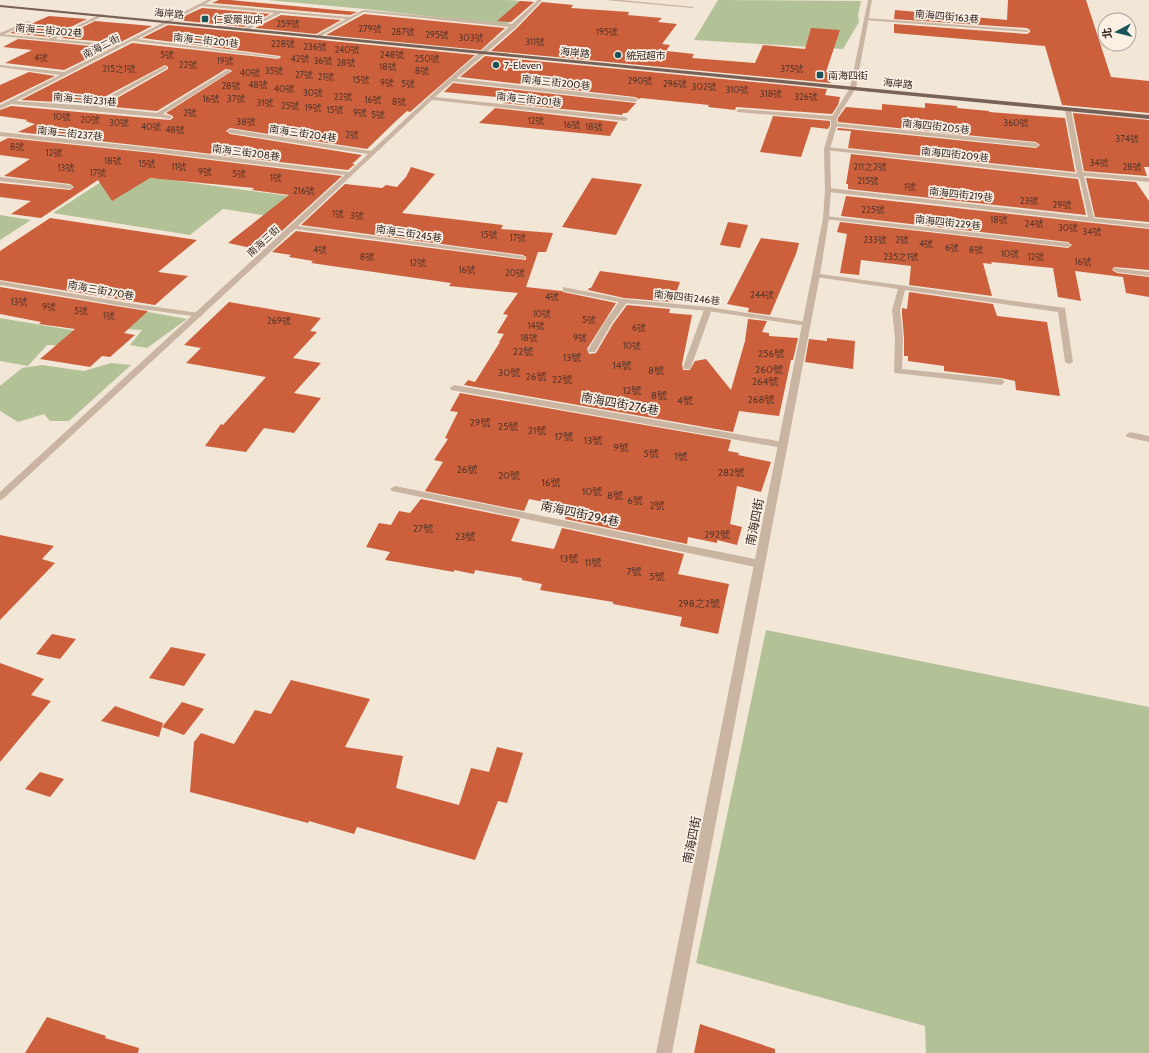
<svg xmlns="http://www.w3.org/2000/svg" width="1149" height="1053" viewBox="0 0 1149 1053" font-family="Cabin,'Noto Sans TC',sans-serif">
<style>
.green{fill:#b3c197}
.building{fill:#cc603c}
.lines{fill:none;stroke-linecap:round;stroke-linejoin:round}
.service{fill:#cab5a3;fill-rule:evenodd}
.minor{fill:#cab5a3;fill-rule:evenodd}
.tertiary{fill:#cab5a3;fill-rule:evenodd}
.primary{fill:#786156;fill-rule:evenodd}
.poi-dot{fill:#195358;stroke:#faf0e4;stroke-width:1.5}
.labels{text-anchor:middle;stroke-width:3.5;stroke-linejoin:round;paint-order:stroke}
.far-number-label{font-size:9px;fill:#5b382b}
.far-street-label{font-size:10px;fill:#352a25;stroke:#faf0e4}
.far-poi-label{font-size:10px;fill:#352a25;stroke:#faf0e4;text-anchor:start}
.number-label{font-size:10px;fill:#5b382b}
.street-label{font-size:12px;fill:#352a25;stroke:#faf0e4}
</style>
<rect width="100%" height="100%" fill="#f2e6d7"/>
<!-- green -->
<g class="green">
<path d="M267,0H507L532,2L506,25L365,9Z"/>
<path d="M718,0L861,1L858,15L859,22L843,49L694,40Z"/>
<path d="M118,171L137,176L155,179L159,176L163,179L311,199L288,219L223,209L190,235L53,213Z"/>
<path d="M0,215L31,220L0,240Z"/>
<path d="M137,310L187,319L147,348L130,345L142,330L111,328Z"/>
<path d="M0,318L77,331L78,346L47,345L28,366L0,361Z"/>
<path d="M111,363L131,365L69,421H50L44,414L18,422L0,411V386L22,368L42,365L84,371Z"/>
<path d="M766,630L1149,707V1053H926L925,1026L696,963Z"/>
</g>
<!-- building -->
<g class="building">
<path d="M219,0H230L357,12L350,15L212,3Z"/>
<path d="M1008,0H1086L1111,77L1149,81V113L1062,105L1045,46L894,33V24L1027,34L1030,32V30L1027,28L894,19L895,10L1007,20Z"/>
<path d="M520,1L534,2L511,22L497,21Z"/>
<path d="M542,2L573,5L571,8L629,12L628,15L662,18L658,22L677,24L662,44L670,45L666,51L694,54L692,58L755,63L763,45L805,49L811,28L840,30L826,72L834,73L830,83L491,51L517,28Z"/>
<path d="M202,8L270,14L244,27L176,20Z"/>
<path d="M364,14L505,28L481,50L326,35Z"/>
<path d="M281,15L341,20L316,34L255,28Z"/>
<path d="M49,16L87,19L50,37L10,33Z"/>
<path d="M95,21L152,26L119,43L61,38Z"/>
<path d="M168,25L475,55L410,112L407,111L397,120L367,149L230,128L226,131L230,134L362,155L352,164H355L348,170L153,147L18,132L35,124L25,121L28,120L0,116V110L11,106L170,120L173,118V116L166,113L232,71L231,70L226,69L157,111L103,106L168,69V67L165,65L91,104L21,100L132,43L278,59L281,57L280,56L142,38Z"/>
<path d="M18,39L51,42L109,48L64,70L5,63L32,50L3,47Z"/>
<path d="M485,56L827,89L825,95L840,97L838,105L832,114L736,107L735,110L708,107L709,105L641,98L639,99L635,97L460,77Z"/>
<path d="M29,72L55,76L0,103V85Z"/>
<path d="M453,83L635,103H636L627,113H623L622,115L502,103L507,98L444,92Z"/>
<path d="M925,103L957,106V108L989,111V112L1065,118L1075,172L848,148L851,131L837,130L838,128L1036,148L1040,145L1036,142L838,122V118L846,107L882,110V104L925,108Z"/>
<path d="M495,108L618,122L610,136L479,123Z"/>
<path d="M1073,113L1149,120V167H1144L1147,176L1084,171Z"/>
<path d="M773,116L830,121V125L828,129L811,127L801,157L760,152Z"/>
<path d="M8,138L153,153L342,176L261,250L228,243L289,195L252,190L254,188L150,178L112,201L98,180L41,218L11,214L31,201L0,197V183L70,190L74,187L70,184L4,176L30,159L0,155V142Z"/>
<path d="M851,154L1078,179L1086,215L848,189V184H846Z"/>
<path d="M411,167L435,174L402,213L503,225L501,229L553,233L546,252H538L526,287L562,291L563,292L616,303L587,349L589,354L596,353L613,324L627,305L670,309L669,313L692,315L682,364L683,370H690L695,361L706,359L731,390L745,341L748,319L767,321L762,332L769,333V336L798,338L793,360H791L779,416L739,411L733,432L464,385L468,380L475,382L500,342H499L504,334L497,333L508,315L503,314L518,293L449,286L451,283L311,263L313,261L289,257L291,255L272,252L296,231L526,260V257L523,255L301,225L345,184L382,188L386,185L397,187L406,177Z"/>
<path d="M592,178L642,184L616,235L562,227Z"/>
<path d="M1086,178L1136,182L1149,201V222L1095,217Z"/>
<path d="M846,196L1149,229V270L1114,267L1112,270L1117,273L1149,277V297L1126,293L1123,277L1075,271L1081,301L1058,297L1053,268L991,262L992,264L983,263L992,296L909,285L911,266L861,260L859,275L840,273L847,234L837,232L840,222L1068,248L1072,245L1068,242L841,216Z"/>
<path d="M50,218L197,240L158,272L188,276L155,305L0,280V251Z"/>
<path d="M728,222L748,225L740,248L720,245Z"/>
<path d="M761,238L799,243L796,254L770,315L748,312L749,308L727,304Z"/>
<path d="M600,271L680,282L673,302L624,298L588,290L589,288H591Z"/>
<path d="M0,287L128,308L148,311L124,333L135,335L110,357L102,356L90,367L40,359L75,329L39,324L41,322L0,314Z"/>
<path d="M909,292L993,304L997,316L1047,322L1060,396L1016,390L1015,381L1001,378L944,371V366L908,361V356H904V338L902,314V308L907,309Z"/>
<path d="M229,302L321,318L310,331L317,332L293,358L321,363L294,393L321,398L294,433L264,428L246,452L205,446L221,424L223,425L266,377L186,363L201,348L184,345Z"/>
<path d="M827,338L855,341L853,369L805,362L809,339L827,341Z"/>
<path d="M460,393L731,440L728,451L739,453L738,455L771,462L761,492L737,486L730,524L742,527L737,545L717,540V543L688,537L687,544L565,519L569,507L529,499L524,511L425,491L443,462L434,460L448,439L445,438L458,412L450,411Z"/>
<path d="M421,499L520,519L511,541L554,549L562,528L684,554L678,574L729,584L718,634L680,626L682,617L613,604V602L540,590L542,584L522,580V578L475,570L474,574L454,570V572L385,560L390,552L366,547L379,523L391,525L399,511L410,513Z"/>
<path d="M0,535L54,546L42,559L55,563L0,620Z"/>
<path d="M52,634L76,639L60,659L36,654Z"/>
<path d="M171,647L206,654L184,686L149,678Z"/>
<path d="M0,663L44,679L31,695L51,701L0,762Z"/>
<path d="M291,680L370,699L345,747L403,756L396,788L459,805L471,768L489,772L497,747L523,753L507,803L498,801L475,860L357,827L354,834L309,821L308,823L190,792L194,742L201,733L234,744L255,710L271,714Z"/>
<path d="M182,702L204,709L184,735L162,727Z"/>
<path d="M115,706L163,723L159,737L101,721Z"/>
<path d="M40,772L64,779L50,797L25,789Z"/>
<path d="M47,1017L106,1036L105,1038L139,1048L138,1053H25Z"/>
<path d="M700,1024L775,1049V1053H694Z"/>
</g>
<g class="lines">
<!-- service -->
<g class="service">
<path d="M605,0H622L694,7L692,8Z"/>
<path d="M101,14L105,15L51,41L47,40Z"/>
<path d="M28,21L32,22L0,36V33Z"/>
<path d="M451,78L635,98L638,100L635,102L449,81L448,80Z"/>
<path d="M739,109L834,116L837,118L834,120L737,112V110Z"/>
<path d="M158,113L171,116L172,117L169,119L156,116V114Z"/>
<path d="M834,123L1036,143L1039,145L1036,147L832,126L831,125Z"/>
<path d="M827,147L1081,174L1084,176L1081,178L825,150L824,149Z"/>
<path d="M0,281L128,303L199,313L203,315L199,317L128,307L0,285Z"/>
<path d="M621,299H627L628,301L612,323L595,352H589L588,350L604,323Z"/>
<path d="M705,307H711L712,309L691,367L690,369H684L683,367Z"/>
</g>
<!-- minor -->
<g class="minor">
<path d="M207,0H212L205,4L350,17L363,10L512,24L538,0H542L516,27L435,97L625,117L628,119L625,121L432,100L298,226L523,256L525,257V259L295,229L3,499L0,500V492L345,175L153,152L0,136V132L153,148L349,172L368,154L230,133L227,131L230,129L371,151L442,85L509,27L364,12L319,37L317,35L346,19L281,13L247,30L245,28L275,13L201,6L137,39L280,57L278,58L132,41L16,101L91,106L165,66L167,68L98,107L157,113L227,70L231,71L158,117L11,104L0,109V105L60,75L0,67V65L64,72L114,47L0,36V34L119,45Z"/>
<path d="M866,18L1027,30L1029,31L1027,32L864,20Z"/>
<path d="M1068,108L1071,110L1083,172L1149,178V182L1084,176L1094,218L1149,224V228L828,192L825,190L828,188L1088,217L1080,180L1077,174L1065,110Z"/>
<path d="M0,177L70,185L73,187L70,189L0,181Z"/>
<path d="M826,216L1068,243L1071,245L1068,247L824,219L823,218Z"/>
<path d="M1114,268L1149,272V276L1117,272L1113,270Z"/>
<path d="M813,273L1065,308L1073,362L1069,364L1065,362L1058,312L905,290L900,310L903,338L902,369L1001,379L1005,382L1001,385L895,373L894,371L895,338L892,310L898,289L816,277L812,275Z"/>
<path d="M563,287L624,299L708,307L807,322L811,324L807,326L708,311L624,303L563,291Z"/>
<path d="M454,385L783,442L788,445L783,448L451,390L450,388Z"/>
<path d="M1130,432L1149,436V442L1127,437L1126,435Z"/>
<path d="M395,486L760,560L764,561L765,564L764,567L760,568L392,491L390,489Z"/>
</g>
<!-- tertiary -->
<path class="tertiary" d="M868,0H872L856,88L837,118V125L830,149L831,190L829,218L820,275L672,1053H656L812,275L823,218L825,190L824,149L831,125V118L850,88Z"/>
<!-- primary -->
<path class="primary" d="M0,5L1149,115V119L0,7Z"/>
</g>
<!-- markers -->
<g class="poi-dot">
<rect x="201" y="15" width="8" height="8" rx="2"/>
<circle cx="618" cy="55" r="4"/>
<circle cx="496" cy="65" r="4"/>
<rect x="816" y="71" width="8" height="8" rx="2"/>
</g>
<g class="labels">
<!-- far-number labels -->
<g class="far-number-label">
<text x="288" y="27">259號</text>
<text x="370" y="32">279號</text>
<text x="403" y="35">287號</text>
<text x="607" y="35">195號</text>
<text x="437" y="38">295號</text>
<text x="471" y="41">303號</text>
<text x="535" y="45">311號</text>
<text x="283" y="47">228號</text>
<text x="315" y="50">236號</text>
<text x="347" y="53">240號</text>
<text x="167" y="58">5號</text>
<text x="392" y="58">248號</text>
<text x="41" y="61">4號</text>
<text x="300" y="62">42號</text>
<text x="427" y="62">250號</text>
<text x="225" y="64">19號</text>
<text x="323" y="64">36號</text>
<text x="346" y="66">28號</text>
<text x="188" y="68">22號</text>
<text x="388" y="70">18號</text>
<text x="119" y="72">215之1號</text>
<text x="792" y="72">375號</text>
<text x="274" y="74">35號</text>
<text x="422" y="74">8號</text>
<text x="250" y="76">40號</text>
<text x="304" y="78">27號</text>
<text x="326" y="80">21號</text>
<text x="361" y="83">15號</text>
<text x="640" y="84">290號</text>
<text x="387" y="86">9號</text>
<text x="408" y="87">5號</text>
<text x="675" y="87">296號</text>
<text x="258" y="88">48號</text>
<text x="231" y="89">28號</text>
<text x="704" y="90">302號</text>
<text x="284" y="92">40號</text>
<text x="737" y="93">310號</text>
<text x="313" y="96">30號</text>
<text x="771" y="97">318號</text>
<text x="343" y="100">22號</text>
<text x="806" y="100">326號</text>
<text x="211" y="102">16號</text>
<text x="236" y="102">37號</text>
<text x="373" y="103">16號</text>
<text x="399" y="105">8號</text>
<text x="265" y="106">31號</text>
<text x="290" y="109">25號</text>
<text x="313" y="111">19號</text>
<text x="335" y="113">15號</text>
<text x="190" y="116">2號</text>
<text x="360" y="116">9號</text>
<text x="378" y="118">5號</text>
<text x="62" y="120">10號</text>
<text x="90" y="123">20號</text>
<text x="536" y="124">12號</text>
<text x="246" y="125">38號</text>
<text x="119" y="126">30號</text>
<text x="1016" y="126">360號</text>
<text x="572" y="128">16號</text>
<text x="151" y="130">40號</text>
<text x="594" y="130">18號</text>
<text x="175" y="133">48號</text>
<text x="352" y="138">2號</text>
<text x="1127" y="142">374號</text>
<text x="17" y="150">8號</text>
<text x="54" y="156">12號</text>
<text x="113" y="164">18號</text>
<text x="1099" y="166">34號</text>
<text x="147" y="167">15號</text>
<text x="179" y="170">11號</text>
<text x="870" y="170">211之2號</text>
<text x="1132" y="170">28號</text>
<text x="66" y="171">13號</text>
<text x="205" y="175">9號</text>
<text x="98" y="176">17號</text>
<text x="239" y="177">5號</text>
<text x="276" y="181">1號</text>
<text x="868" y="184">215號</text>
<text x="910" y="190">1號</text>
<text x="304" y="194">216號</text>
<text x="1029" y="204">23號</text>
<text x="1062" y="208">29號</text>
<text x="873" y="213">225號</text>
<text x="338" y="217">1號</text>
<text x="357" y="219">3號</text>
<text x="999" y="223">18號</text>
<text x="1034" y="227">24號</text>
<text x="1068" y="231">30號</text>
<text x="1092" y="235">34號</text>
<text x="489" y="238">15號</text>
<text x="518" y="241">17號</text>
<text x="875" y="243">233號</text>
<text x="902" y="243">2號</text>
<text x="926" y="247">4號</text>
<text x="952" y="251">6號</text>
<text x="320" y="253">4號</text>
<text x="976" y="253">8號</text>
<text x="1010" y="257">10號</text>
<text x="367" y="260">8號</text>
<text x="901" y="260">235之1號</text>
<text x="1036" y="260">12號</text>
<text x="1083" y="265">16號</text>
<text x="418" y="266">12號</text>
<text x="467" y="273">16號</text>
<text x="515" y="276">20號</text>
<text x="762" y="298">244號</text>
<text x="552" y="300">4號</text>
<text x="19" y="305">13號</text>
<text x="49" y="310">9號</text>
<text x="81" y="314">5號</text>
<text x="542" y="317">10號</text>
<text x="109" y="319">1號</text>
<text x="589" y="323">5號</text>
<text x="279" y="324">269號</text>
<text x="536" y="329">14號</text>
<text x="639" y="331">6號</text>
<text x="529" y="341">18號</text>
<text x="580" y="341">9號</text>
<text x="632" y="349">10號</text>
</g>
<!-- far-street labels -->
<g class="far-street-label">
<text transform="translate(169 13) rotate(5)" y="4">海岸路</text>
<text transform="translate(947 16) rotate(5)" y="4">南海四街163巷</text>
<text transform="translate(49 30) rotate(5)" y="4">南海二街202巷</text>
<text transform="translate(206 40) rotate(6)" y="4">南海二街201巷</text>
<text transform="translate(101 46) rotate(-27)" y="4">南海二街</text>
<text transform="translate(575 52) rotate(6)" y="4">海岸路</text>
<text transform="translate(556 82) rotate(6)" y="4">南海三街200巷</text>
<text transform="translate(898 83) rotate(6)" y="4">海岸路</text>
<text transform="translate(85 99) rotate(5)" y="4">南海二街231巷</text>
<text transform="translate(529 99) rotate(6)" y="4">南海三街201巷</text>
<text transform="translate(936 126) rotate(6)" y="4">南海四街205巷</text>
<text transform="translate(70 133) rotate(6)" y="4">南海二街237巷</text>
<text transform="translate(303 133) rotate(8)" y="4">南海三街204巷</text>
<text transform="translate(246 152) rotate(7)" y="4">南海三街208巷</text>
<text transform="translate(955 154) rotate(6)" y="4">南海四街209巷</text>
<text transform="translate(961 194) rotate(6)" y="4">南海四街219巷</text>
<text transform="translate(948 222) rotate(6)" y="4">南海四街229巷</text>
<text transform="translate(409 233) rotate(8)" y="4">南海三街245巷</text>
<text transform="translate(263 241) rotate(-43)" y="4">南海三街</text>
<text transform="translate(101 290) rotate(10)" y="4">南海三街270巷</text>
<text transform="translate(687 297) rotate(6)" y="4">南海四街246巷</text>
</g>
<!-- far-poi labels -->
<g class="far-poi-label">
<text x="213" y="23">仁愛藥妝店</text>
<text x="626" y="59">統冠超市</text>
<text x="504" y="69">7-Eleven</text>
<text x="828" y="79">南海四街</text>
</g>
<!-- number labels -->
<g class="number-label">
<text x="523" y="355">22號</text>
<text x="771" y="357">256號</text>
<text x="572" y="361">13號</text>
<text x="622" y="369">14號</text>
<text x="769" y="373">260號</text>
<text x="656" y="374">8號</text>
<text x="509" y="376">30號</text>
<text x="536" y="380">26號</text>
<text x="562" y="383">22號</text>
<text x="765" y="385">264號</text>
<text x="632" y="394">12號</text>
<text x="659" y="399">8號</text>
<text x="761" y="403">268號</text>
<text x="685" y="404">4號</text>
<text x="480" y="426">29號</text>
<text x="508" y="430">25號</text>
<text x="537" y="434">21號</text>
<text x="564" y="440">17號</text>
<text x="593" y="444">13號</text>
<text x="621" y="451">9號</text>
<text x="651" y="457">5號</text>
<text x="681" y="460">1號</text>
<text x="467" y="473">26號</text>
<text x="731" y="476">282號</text>
<text x="509" y="479">20號</text>
<text x="551" y="486">16號</text>
<text x="592" y="495">10號</text>
<text x="615" y="499">8號</text>
<text x="635" y="504">6號</text>
<text x="657" y="509">2號</text>
<text x="423" y="532">27號</text>
<text x="717" y="538">292號</text>
<text x="465" y="540">23號</text>
<text x="569" y="562">13號</text>
<text x="593" y="566">11號</text>
<text x="634" y="575">7號</text>
<text x="657" y="580">5號</text>
<text x="699" y="607">298之2號</text>
</g>
<!-- street labels -->
<g class="street-label">
<text transform="translate(620 404) rotate(10)" y="4">南海四街276巷</text>
<text transform="translate(580 514) rotate(12)" y="4">南海四街294巷</text>
<text transform="translate(755 522) rotate(-79)" y="4">南海四街</text>
<text transform="translate(692 840) rotate(-79)" y="4">南海四街</text>
</g>
</g>
<!-- north arrow -->
<g transform="translate(1117 32) rotate(263)"><circle r="19" fill="#faf0e4" stroke="#aba198"/>
<path d="M0-3L7 15L0 10L-7 15Z" fill="#195358"/>
<text y="-6" font-size="11" font-weight="bold" text-anchor="middle" fill="#352a25">北</text>
</g>
</svg>
